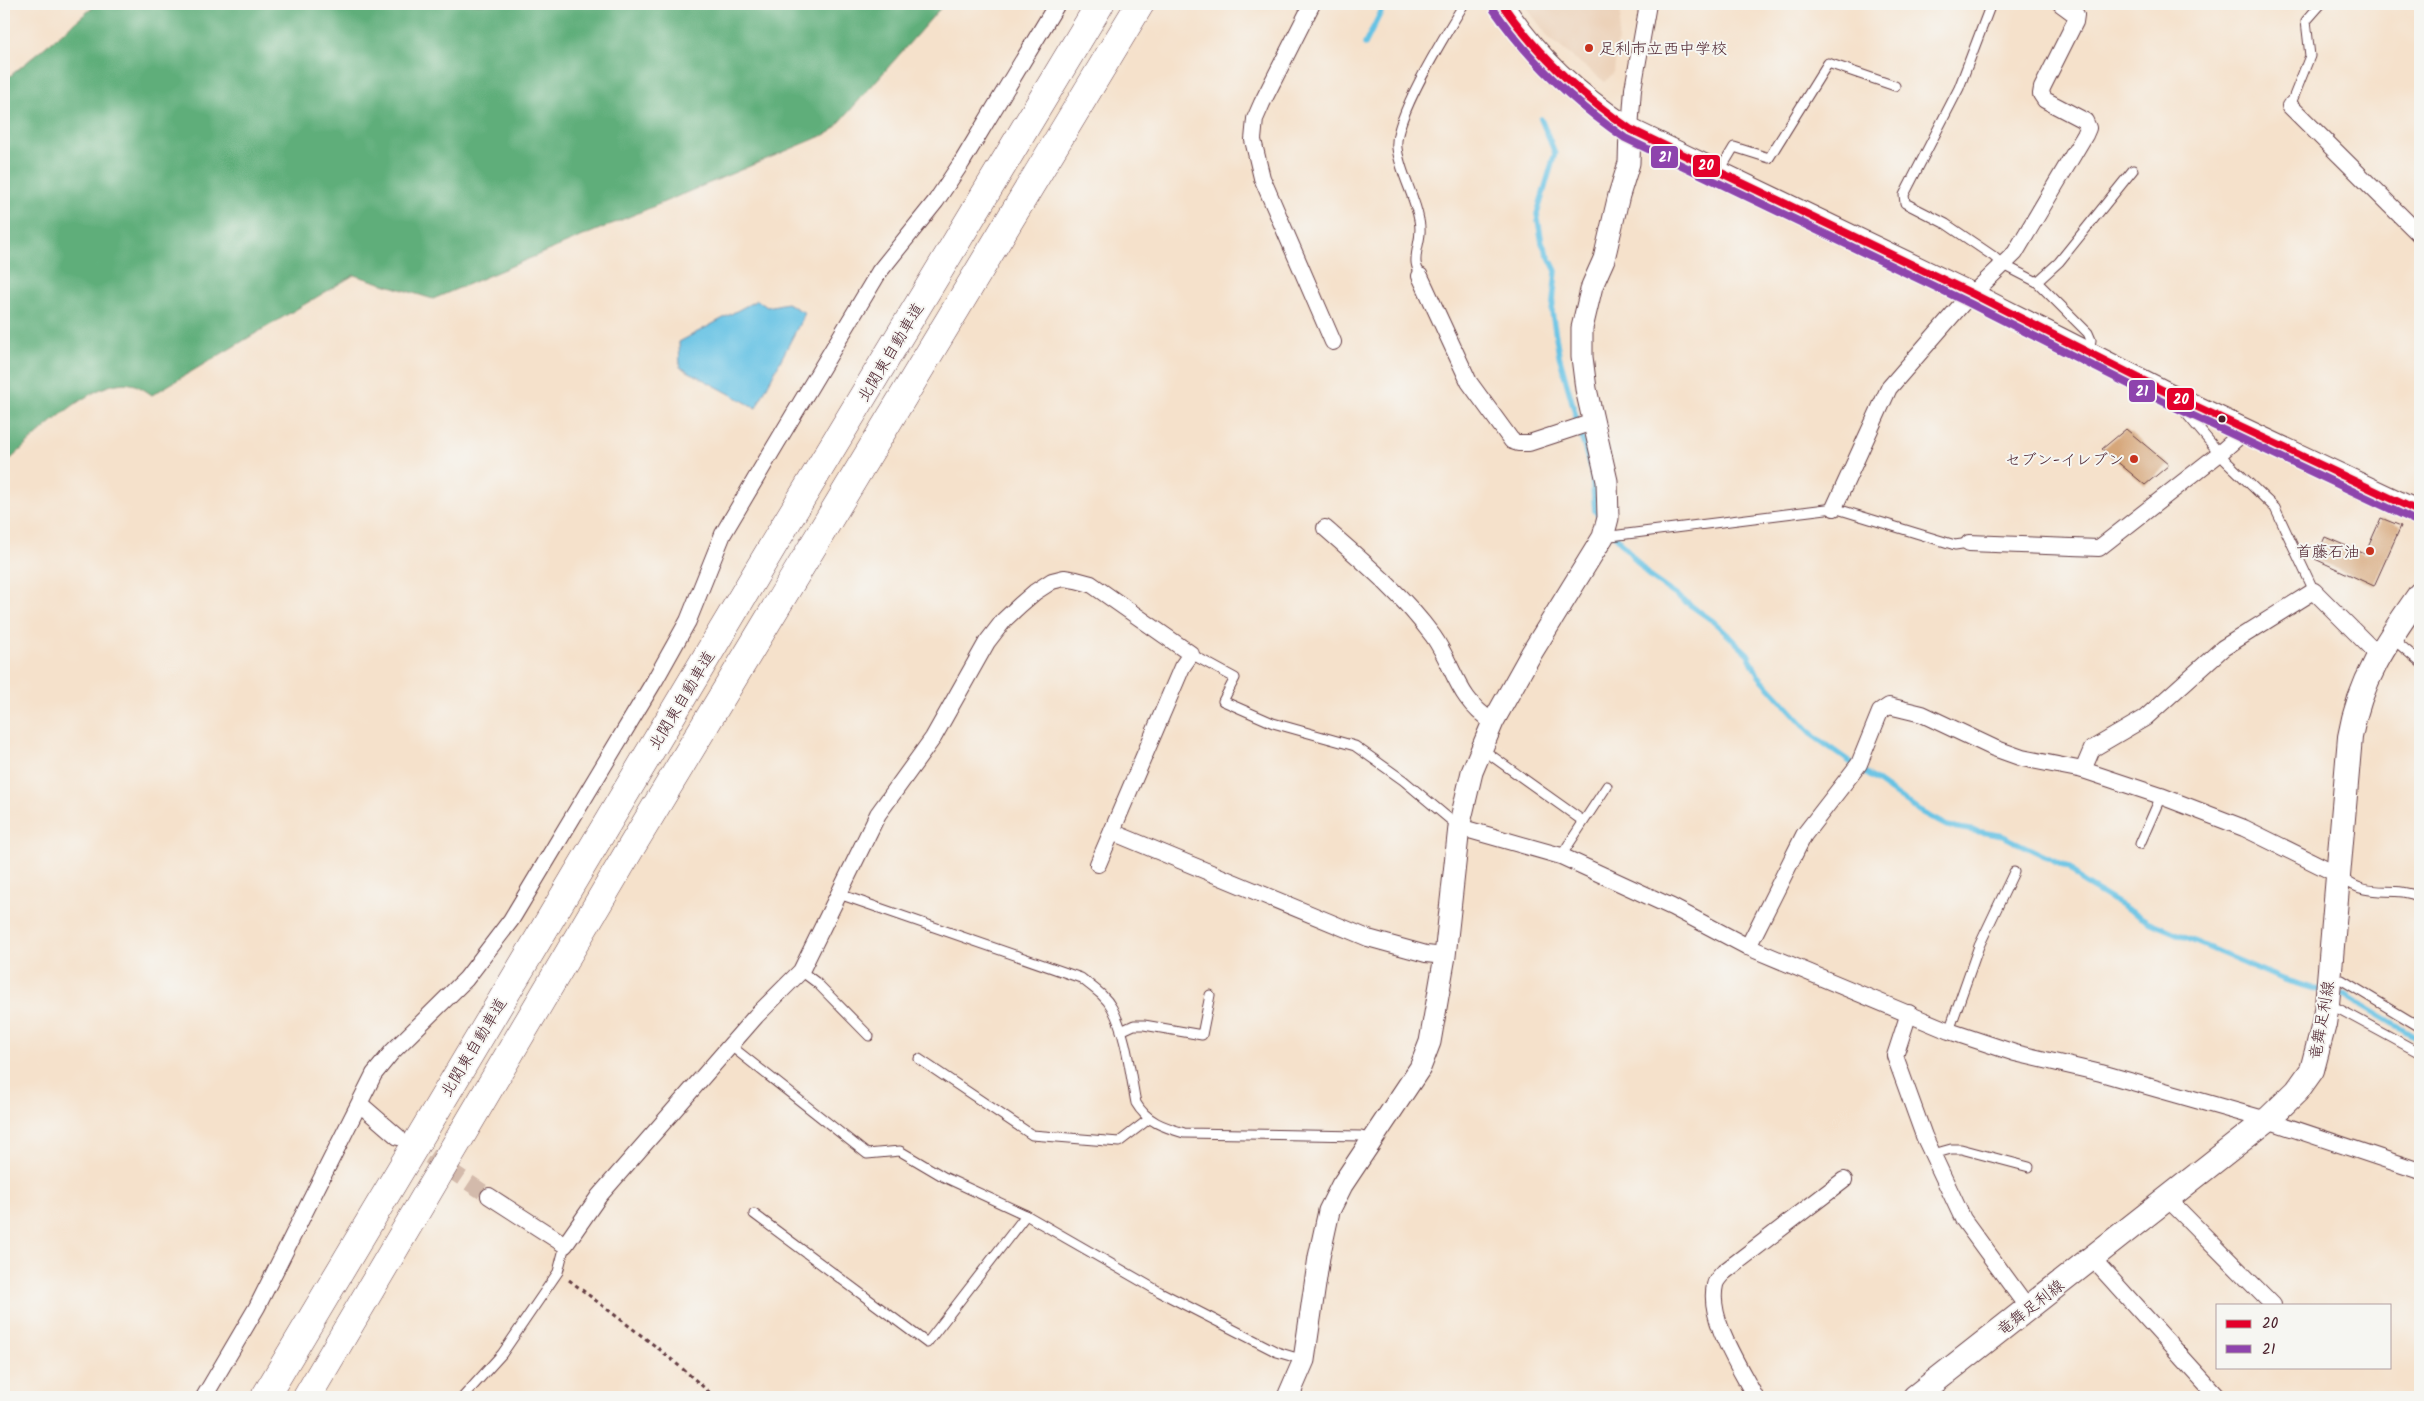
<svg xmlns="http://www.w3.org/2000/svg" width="2424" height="1401" viewBox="0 0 2424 1401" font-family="Kalam,'Klee One',sans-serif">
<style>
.built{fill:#ecd2b9}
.forest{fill:#5eae7a;stroke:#546652}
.water{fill:#66c2e4;stroke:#587088}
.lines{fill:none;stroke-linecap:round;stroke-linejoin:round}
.stream{stroke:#66c2e4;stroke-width:5.5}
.building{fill:#d6a679}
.minor-tunnel{stroke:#d3baab;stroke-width:16;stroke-dasharray:16 8;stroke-linecap:butt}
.service-casing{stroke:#643c43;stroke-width:11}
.minor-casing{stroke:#643c43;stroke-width:18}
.tertiary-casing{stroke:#643c43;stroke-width:23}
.secondary-casing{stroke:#643c43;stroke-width:26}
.motorway-casing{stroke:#643c43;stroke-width:29}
.path{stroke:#643c43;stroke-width:3;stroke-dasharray:4 4;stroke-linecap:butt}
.service{stroke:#fff;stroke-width:9}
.minor{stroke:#fff;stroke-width:16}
.tertiary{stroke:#fff;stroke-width:21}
.secondary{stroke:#fff;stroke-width:24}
.motorway{stroke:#fff;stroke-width:28}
.bus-1-casing{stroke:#f6f6f2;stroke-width:11}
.bus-2-casing{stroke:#f6f6f2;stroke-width:11}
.bus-1{stroke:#e4002b;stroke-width:8}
.bus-2{stroke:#8e44ad;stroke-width:8}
.poi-dot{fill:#c8321e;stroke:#f6f6f2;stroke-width:2}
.bus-dot{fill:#4a1f2b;stroke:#f6f6f2;stroke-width:2}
.labels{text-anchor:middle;stroke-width:4;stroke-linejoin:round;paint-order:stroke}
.poi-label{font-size:16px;fill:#4a1f2b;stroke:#f6f6f2;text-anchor:end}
.street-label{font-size:16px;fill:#4a1f2b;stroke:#f6f6f2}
.line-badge{stroke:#f6f6f2;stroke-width:2}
.badge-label{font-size:14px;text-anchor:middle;font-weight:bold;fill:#fff}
</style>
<rect width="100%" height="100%" fill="#f6f6f2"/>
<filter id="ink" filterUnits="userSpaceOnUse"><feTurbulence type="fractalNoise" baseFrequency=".02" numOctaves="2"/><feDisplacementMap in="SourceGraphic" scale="10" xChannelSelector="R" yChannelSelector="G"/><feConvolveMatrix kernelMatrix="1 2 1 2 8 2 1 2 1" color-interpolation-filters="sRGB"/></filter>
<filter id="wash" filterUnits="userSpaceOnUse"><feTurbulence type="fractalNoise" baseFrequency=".0096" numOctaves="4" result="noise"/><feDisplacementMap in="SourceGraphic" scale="20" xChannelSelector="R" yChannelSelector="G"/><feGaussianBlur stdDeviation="1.12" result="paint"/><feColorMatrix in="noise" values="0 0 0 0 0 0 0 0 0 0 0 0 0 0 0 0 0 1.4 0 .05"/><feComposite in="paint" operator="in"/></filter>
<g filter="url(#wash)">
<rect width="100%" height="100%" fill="#f5e1cb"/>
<!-- built -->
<path class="built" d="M1524,4H1622L1614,72L1605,82L1575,59L1549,38Z"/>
<!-- forest -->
<path class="forest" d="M97,4H944L831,132L433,299L354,275L152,395C146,391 138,385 131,384C93,376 32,441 4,465V81Z"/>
<!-- water -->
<path class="water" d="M757,300L767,307L787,303L805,313L756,408L680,367L679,342Z"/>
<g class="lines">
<!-- stream -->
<g class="stream">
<path d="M1365,44L1385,4"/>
<path d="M1541,119L1555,153L1537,214L1542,243L1556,271L1552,312L1559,355L1592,474L1595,511L1602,519"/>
<path d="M1614,534L1650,577L1713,621L1748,654L1758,675L1815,737L1919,811L1947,826L2003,836L2070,868L2084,883L2149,922L2284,980L2323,991"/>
<path d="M2332,993L2346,996L2420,1040"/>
</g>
</g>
<g id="blocks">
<!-- building -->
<g class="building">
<path d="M2126,429L2169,465L2145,485L2102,449Z"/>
<path d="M2381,518L2401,526L2374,586L2315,559L2325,537L2365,554Z"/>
</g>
</g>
</g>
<g filter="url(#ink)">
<use href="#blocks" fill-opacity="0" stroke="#643c43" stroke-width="1"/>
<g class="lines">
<!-- minor-tunnel -->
<path class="minor-tunnel" d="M409,1143L489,1196"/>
<!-- service casing -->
<g class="service-casing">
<g id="service">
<path d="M1991,4L1959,88L1904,195L1905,203L1946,224L1993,256L2002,264L2037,282L2088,333L2091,340L2089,352"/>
<path d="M2290,106L2310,56L2306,21L2321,4"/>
<path d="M1719,172L1734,147L1769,158L1828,63L1895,86"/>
<path d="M1420,276C1419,272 1416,266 1416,262C1415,248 1423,238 1419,220C1415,196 1400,173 1397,148C1393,118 1447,32 1464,4"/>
<path d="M2037,282L2059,262L2133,170"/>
<path d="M2179,405L2226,461L2275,508L2314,591"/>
<path d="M1603,537L1834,508L1955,545L1969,543"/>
<path d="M2392,638L2420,662"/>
<path d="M1191,654L1235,678L1223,701L1273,723L1355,746L1403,780L1459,827"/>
<path d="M1482,749L1583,821"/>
<path d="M2140,844L2161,796"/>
<path d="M1561,856L1607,786"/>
<path d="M2341,877C2370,901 2392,884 2420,897"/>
<path d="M839,894L1081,978C1092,987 1105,995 1112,1008C1127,1036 1130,1073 1136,1103C1147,1122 1164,1127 1184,1133L1361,1136L1371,1139"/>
<path d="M801,971L817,983L869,1036"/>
<path d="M2330,976L2342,980L2420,1027"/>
<path d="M2327,1005L2339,1009L2420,1053"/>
<path d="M1121,1031L1134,1025H1144L1202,1035L1210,995"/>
<path d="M1949,1031L1979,946L2014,872"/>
<path d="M731,1046L867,1154L900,1151L944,1177L1026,1215L1160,1292L1277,1352L1304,1360"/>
<path d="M919,1059L1032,1135L1119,1142L1149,1119"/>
<path d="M1933,1154L1951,1149H1961L2029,1167"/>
<path d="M754,1214L927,1343L1026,1215"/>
<path d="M463,1397L502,1354L558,1272L565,1245"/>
</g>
</g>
<!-- minor casing -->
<g class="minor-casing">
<g id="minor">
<path d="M1312,4L1262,103L1255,119L1253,140L1262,178L1333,342"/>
<path d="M2290,106L2420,235"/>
<path d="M1630,129L1633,89L1648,4"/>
<path d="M1420,276L1469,382L1512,441L1518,443H1529L1593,422"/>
<path d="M1834,508L1889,388L1962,304L2015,253L2085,135L2088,128L2085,121L2045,100L2041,94L2042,88L2075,22L2076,15L2061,4"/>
<path d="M1325,528C1364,562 1402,594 1433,636C1455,667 1457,700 1493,722"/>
<path d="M1969,543L2099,548L2220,453L2246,430"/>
<path d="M2083,770L2092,749L2145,718L2223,648L2314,591L2378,655"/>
<path d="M1459,827L1561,856L1672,907L1748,947L1949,1031L2015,1053L2101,1073L2267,1120L2420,1171"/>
<path d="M1112,832L1368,938L1426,954L1445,956"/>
<path d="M1748,947L1804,835L1859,764L1880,712L1889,706L1922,714L1994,748L2022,758L2083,770L2161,796L2244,828L2337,874"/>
<path d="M1909,1013L1895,1056L1924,1136L1963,1219L2028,1308"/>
<path d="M360,1104L398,1137"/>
<path d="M489,1196L565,1245L599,1196L661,1125L756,1016L801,971L878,814L933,738L987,642L1004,620L1020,605L1035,592L1052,581L1064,578L1076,580L1091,584L1191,654L1182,667L1098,864"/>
<path d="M2167,1198L2273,1305"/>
<path d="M2092,1258L2218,1397"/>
<path d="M204,1397L257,1307L374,1074L392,1052L466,979L511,920L655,680L688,621L723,534L769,456L879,272L936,201L962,162L1057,4"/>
<path d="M1755,1397C1740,1367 1707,1319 1715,1285C1716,1280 1720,1276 1724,1272L1844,1180"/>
</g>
</g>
<!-- tertiary casing -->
<g class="tertiary-casing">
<g id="tertiary">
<path d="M1502,4C1537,58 1577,94 1630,129L1973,294L2170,394L2420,512"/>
<path d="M1288,1397L1304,1360L1319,1257L1329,1211L1342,1185L1420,1068L1430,1042L1445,956L1459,827L1472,772L1493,722L1531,654L1603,537L1608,518L1607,481L1586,389L1582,357V328L1592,286L1604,259L1619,195L1629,163L1630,129"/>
</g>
</g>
<!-- secondary casing -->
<g class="secondary-casing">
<path id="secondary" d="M1915,1397L2267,1120L2297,1091L2312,1070L2324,1024L2327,1004L2350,737C2360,679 2387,641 2420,594"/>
</g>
<!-- motorway casing -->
<g class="motorway-casing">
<g id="motorway">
<path d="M265,1397L784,527L1100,4"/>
<path d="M307,1397L632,846L1140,4"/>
</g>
</g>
<!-- path -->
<path class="path" d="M569,1280L663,1352L715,1397"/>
<!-- service -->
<use href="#service" class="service"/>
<!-- minor -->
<use href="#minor" class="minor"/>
<!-- tertiary -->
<use href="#tertiary" class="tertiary"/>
<!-- secondary -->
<use href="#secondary" class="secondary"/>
<!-- motorway -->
<use href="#motorway" class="motorway"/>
<!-- bus-1 casing -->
<g class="bus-1-casing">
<path id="bus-1" d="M1502,4C1537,55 1579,94 1630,129L1973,294L2170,394L2420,512"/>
</g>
<!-- bus-2 casing -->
<g class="bus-2-casing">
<path id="bus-2" d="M1494,10C1530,62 1573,102 1625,138L1969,303L2166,403L2416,521"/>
</g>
<!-- bus-1 -->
<use href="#bus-1" class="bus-1"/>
<!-- bus-2 -->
<use href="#bus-2" class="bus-2"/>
</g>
</g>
<!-- markers -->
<g class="poi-dot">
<circle cx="1589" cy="48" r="5"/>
<circle cx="2134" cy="459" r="5"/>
<circle cx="2370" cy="551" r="5"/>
</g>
<circle class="bus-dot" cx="2222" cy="419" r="4.5"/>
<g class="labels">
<!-- poi labels -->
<g class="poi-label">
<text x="1599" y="54" text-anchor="start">足利市立西中学校</text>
<text x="2124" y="465">セブン-イレブン</text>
<text x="2360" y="557">首藤石油</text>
</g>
<!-- street labels -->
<g class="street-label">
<text transform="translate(890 352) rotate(-59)" y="6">北関東自動車道</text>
<text transform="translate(681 700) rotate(-59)" y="6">北関東自動車道</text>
<text transform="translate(2321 1020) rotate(-80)" y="6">竜舞足利線</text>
<text transform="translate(473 1047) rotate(-59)" y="6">北関東自動車道</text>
<text transform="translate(2030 1307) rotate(-38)" y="6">竜舞足利線</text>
</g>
</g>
<g class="line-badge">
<rect x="1650" y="145" width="29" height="24" rx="5" fill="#8e44ad"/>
<rect x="1692" y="154" width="29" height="24" rx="5" fill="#e4002b"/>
<rect x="2128" y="379" width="28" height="24" rx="5" fill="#8e44ad"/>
<rect x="2166" y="387" width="29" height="24" rx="5" fill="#e4002b"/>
</g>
<g class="badge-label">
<text x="1665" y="162">21</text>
<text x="1706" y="170">20</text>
<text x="2142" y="396">21</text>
<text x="2181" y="404">20</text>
</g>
<!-- margin -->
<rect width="2424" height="1401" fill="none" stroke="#f6f6f2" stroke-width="20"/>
<!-- legend -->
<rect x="2216" y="1304" width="175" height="65" fill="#f6f6f2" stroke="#b1a0a2"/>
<rect x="2226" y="1320" width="25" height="8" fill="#e4002b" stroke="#b1a0a2"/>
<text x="2262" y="1328" font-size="15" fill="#4a1f2b">20</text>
<rect x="2226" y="1345" width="25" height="8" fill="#8e44ad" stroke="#b1a0a2"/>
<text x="2262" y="1354" font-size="15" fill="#4a1f2b">21</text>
</svg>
